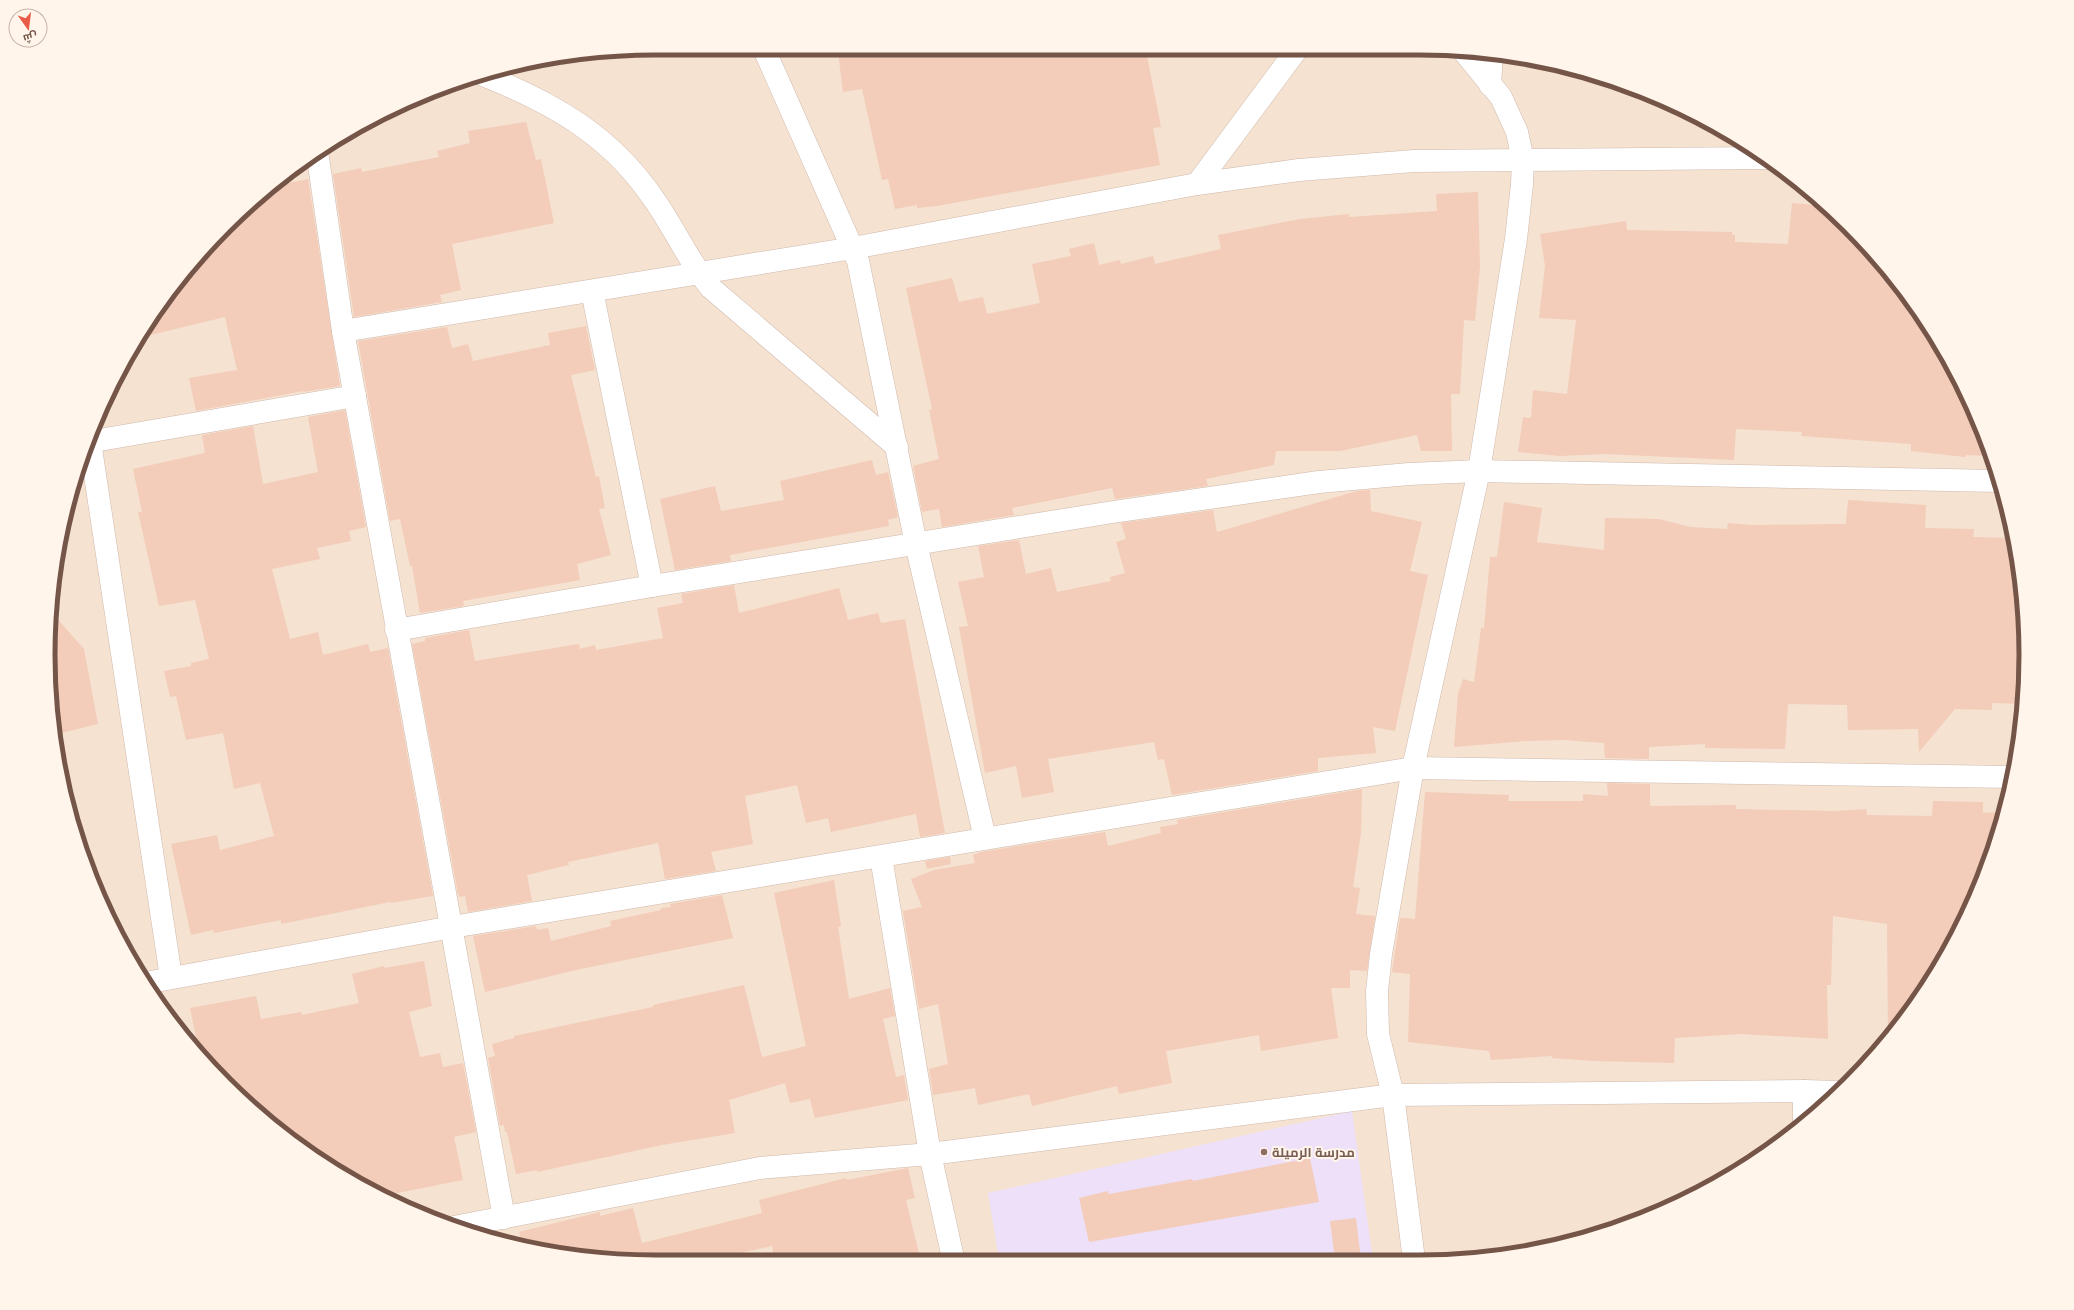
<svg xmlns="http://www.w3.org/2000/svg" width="2074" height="1310" viewBox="0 0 2074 1310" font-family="'Varela Round',Cairo,sans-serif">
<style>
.residential{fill:#f5e2d1}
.education{fill:#eee0f9}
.building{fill:#f3ccba}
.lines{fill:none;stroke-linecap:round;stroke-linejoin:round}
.minor-casing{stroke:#d0b9ac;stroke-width:23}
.minor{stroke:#fff;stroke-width:22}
.education-dot{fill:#8d6e63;stroke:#fff5ea;stroke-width:1.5}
.labels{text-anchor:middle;stroke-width:4;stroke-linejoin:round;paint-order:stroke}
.education-label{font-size:13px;font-weight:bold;fill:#785e54;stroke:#fff5ea;text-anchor:start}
.rim{fill:none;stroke:#755548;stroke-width:5}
</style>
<rect width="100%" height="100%" fill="#fdf1e3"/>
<!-- residential -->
<path class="residential" d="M655,48L1498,53L1576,69L1651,94L1723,129L1789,174L1876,255L1945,352L1994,460L2021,576L2025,695L2005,812L1963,924L1900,1025L1848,1084L1789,1136L1688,1199L1576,1241L1459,1261L576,1257L498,1241L422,1216L351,1181L285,1136L199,1055L150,992L94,887L69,812L53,734L48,655L60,537L80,460L129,352L174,285L255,199L318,150L387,111L460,80L576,53Z"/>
<!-- education -->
<path class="education" d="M1352,1111L1373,1260L999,1259L988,1193Z"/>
<!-- building -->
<g class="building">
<path d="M855,49L1146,51L1161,127L1153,128L1160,165L937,206L917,208V205L895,209L888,179L882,180L862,89L843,92L838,52Z"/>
<path d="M526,122L536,160L541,159L554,223L452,244L461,290L440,295L442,302L354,317L333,174L361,168L362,172L439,157L437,151L470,143L468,131Z"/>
<path d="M287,174L289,183L308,179L340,386L303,392V391L196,411L189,378L237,370L225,317L138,338L174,285L255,199Z"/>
<path d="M1478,192L1480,267L1475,321L1464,320L1460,394H1451L1452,451H1421L1417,435L1340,451H1276L1274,465L1206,479L1208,486L1115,499L1112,488L1012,508L1014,515L942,527L939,509L922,512L913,466L939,459L929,410L932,409L906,288L952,278L959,302L983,297L987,314L1040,303L1032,264L1071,256L1069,249L1094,243L1099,265L1120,260L1121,264L1153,256L1155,264L1221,249L1218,235L1300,219L1349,214V217L1437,211L1436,194Z"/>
<path d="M1792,203L1824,206L1876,255L1945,352L1992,456L1966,455L1965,457L1911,451V444L1801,436L1802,432L1736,429L1734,460L1605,454L1560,456L1518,452L1523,417L1531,418L1533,390L1567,394L1576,320L1539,318L1545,266L1540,234L1626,221L1627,230L1732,232V235H1735V242L1788,244Z"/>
<path d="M586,326L595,370L571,375L596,477L599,476L605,508L599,509L611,555L577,564L580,580L463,601L464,606L420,613L412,566H410L400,519L390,521L358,341L447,327L452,348L468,344L473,361L550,345L548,333Z"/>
<path d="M345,410L366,527L349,531L351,541L317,548L320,559L272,569L290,639L318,632L323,655L368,644L370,652L388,648L433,896L391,903L390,902L281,924V920L214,933L213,930L191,935L171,844L217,835L220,850L274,836L260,783L234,789L223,733L186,740L176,696L170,697L164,671L191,666V663L209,659L195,600L159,606L138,512H142L133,469L205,453L202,435L253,426L263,484L318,472L308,417Z"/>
<path d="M872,460L876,475L888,472L898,517L888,520L889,526L730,555L731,561L675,570L660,499L715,486L721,511L784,500L780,481Z"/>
<path d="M1370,490L1371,511L1422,522L1410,571L1428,575L1395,731L1373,727L1376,753L1318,758V771L1172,795L1164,759L1158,760L1154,742L1048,759L1054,792L1022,798L1016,766L985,773L959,627L968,626L958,582L984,577L978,546L1019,540L1026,574L1051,568L1057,592L1111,581L1110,577L1125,573L1116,542L1126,539L1121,523L1213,510L1217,532L1357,491Z"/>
<path d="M1848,500L1926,505L1925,528L1974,529L1973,537L2012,538L2021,576L2025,695L2023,704L1992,703V710L1955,709L1919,752L1918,729L1848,730L1847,705L1788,704L1785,749L1705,748V744L1649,747V759L1605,758L1604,743L1564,740L1526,741L1454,747L1458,694L1463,679L1474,682L1481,628H1484L1490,557H1497L1504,502L1542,508L1537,542L1604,550L1605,518L1659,519L1690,527L1727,529L1728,523L1750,525L1846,524Z"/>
<path d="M734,585L739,613L839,588L848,620L878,613L881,623L905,619L945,833L920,837L916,814L831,832L828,818L806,823L797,785L745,796L753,844L711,852L716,871L665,879L658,843L568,862L569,865L527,875L532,901L468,912L465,896L460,897L458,894L412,644L425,641V638L469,630L475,661L579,644L580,649L595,645L596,650L663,638L657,608L683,603L681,594Z"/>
<path d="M52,613L84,649L98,724L53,735L48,655Z"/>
<path d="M1607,783L1650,784V806L1736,805V809L1834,811L1866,809L1867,815L1932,816L1933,801L1983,802V813L2005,812L1963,924L1900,1025L1888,1038L1887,924L1833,916L1831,985H1827L1828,1039L1742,1034L1675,1038L1674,1063L1594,1061L1552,1058V1056L1491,1060L1489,1051L1408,1042L1410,974L1392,972L1400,918L1415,919L1425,792L1509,795L1508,801H1583V794L1608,796Z"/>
<path d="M1362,789L1361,833L1353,887L1360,888L1356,914L1375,916L1367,971L1350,970V988H1331L1338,1038L1261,1051L1259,1035L1166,1051L1172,1083L1119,1094L1117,1086L1032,1106L1029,1094L978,1105L975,1088L933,1095L929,1069L948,1064L938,1004L919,1009L903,911L922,907L911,879L934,870L975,863L973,855L981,852L1105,832L1108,846L1161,833L1160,827L1178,824L1177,820Z"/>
<path d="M950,857L951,864L927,869L925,861Z"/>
<path d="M834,880L841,926L838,927L849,999L890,988L895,1016L883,1019L896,1077L904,1075L908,1100L815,1118L810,1099L790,1103L785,1083L729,1100L735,1133L662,1145L537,1172V1170L516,1174L507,1132H505L504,1125L500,1126L488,1058L495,1056L492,1044L514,1038V1036L653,1007V1005L744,985L762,1057L806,1046L774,893Z"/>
<path d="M722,895L733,938L576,970L485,992L473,936L536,926L537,930L548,928L551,941L611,926L610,921L661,910V908L671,907L670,904Z"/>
<path d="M424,961L432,1006L409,1012L420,1057L440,1053L443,1067L463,1063L476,1132L454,1137L463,1180L382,1196L351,1181L285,1136L199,1055L187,1040L196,1038L190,1008L256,996L261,1019L301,1012L302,1015L359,1003L352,974L384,966L385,968Z"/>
<path d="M1310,1158L1319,1202L1089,1242L1079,1198L1108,1191L1109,1194L1192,1179L1193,1181Z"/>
<path d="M908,1168L915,1198L906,1200L920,1258H774L772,1246L721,1257H576L523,1246L519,1232L600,1212V1216L633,1208L642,1243L762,1213L759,1200L846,1178L847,1180Z"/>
<path d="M1356,1218L1361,1260H1335L1330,1221Z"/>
</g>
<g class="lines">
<!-- minor casing -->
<g class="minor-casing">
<g id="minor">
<path d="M764,49L858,261L916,544L985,838"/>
<path d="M483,75C553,103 610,135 653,198C674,227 688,261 711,288L897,447"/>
<path d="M1490,85L1492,53"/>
<path d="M317,151L343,331L504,1218"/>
<path d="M1197,184L1295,52"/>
<path d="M592,291L652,586"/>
<path d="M343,331L853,248L1197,184L1299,170L1414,161L1766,158"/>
<path d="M88,442L355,396"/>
<path d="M90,442L171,977"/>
<path d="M396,630L652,586L1113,512L1319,482L1409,474L1479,471L1999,481"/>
<path d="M881,857L930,1154L953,1258"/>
<path d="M145,983L452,927L1413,768L2011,777"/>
<path d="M1804,1091V1123"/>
<path d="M454,1227L760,1168L930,1154L1393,1095L1804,1091L1839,1092"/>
<path d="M1414,1260L1393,1095L1378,1034L1377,991L1381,954L1413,768L1479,471L1516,239L1522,184L1523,160L1517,132L1501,97L1465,53"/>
</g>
</g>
<!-- minor -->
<use href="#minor" class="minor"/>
</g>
<!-- markers -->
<circle class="education-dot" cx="1264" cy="1152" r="4"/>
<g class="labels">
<!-- education labels -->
<g class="education-label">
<text x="1272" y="1157">مدرسة الرميلة</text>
</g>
</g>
<!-- crop -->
<path d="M0 0H2074V1310H0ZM655 55H1419A600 600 0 0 1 2019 655V655A600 600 0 0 1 1419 1255H655A600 600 0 0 1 55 655V655A600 600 0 0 1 655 55Z" fill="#fff5ea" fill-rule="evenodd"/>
<path class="rim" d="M655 55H1419A600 600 0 0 1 2019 655V655A600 600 0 0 1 1419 1255H655A600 600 0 0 1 55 655V655A600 600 0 0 1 655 55Z"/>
<!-- north arrow -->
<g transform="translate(28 28) rotate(166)"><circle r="19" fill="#fff5ea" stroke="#c8b5a9"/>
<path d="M0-3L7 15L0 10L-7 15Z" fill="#ea5c45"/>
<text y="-6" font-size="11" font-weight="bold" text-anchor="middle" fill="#755548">ش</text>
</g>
</svg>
